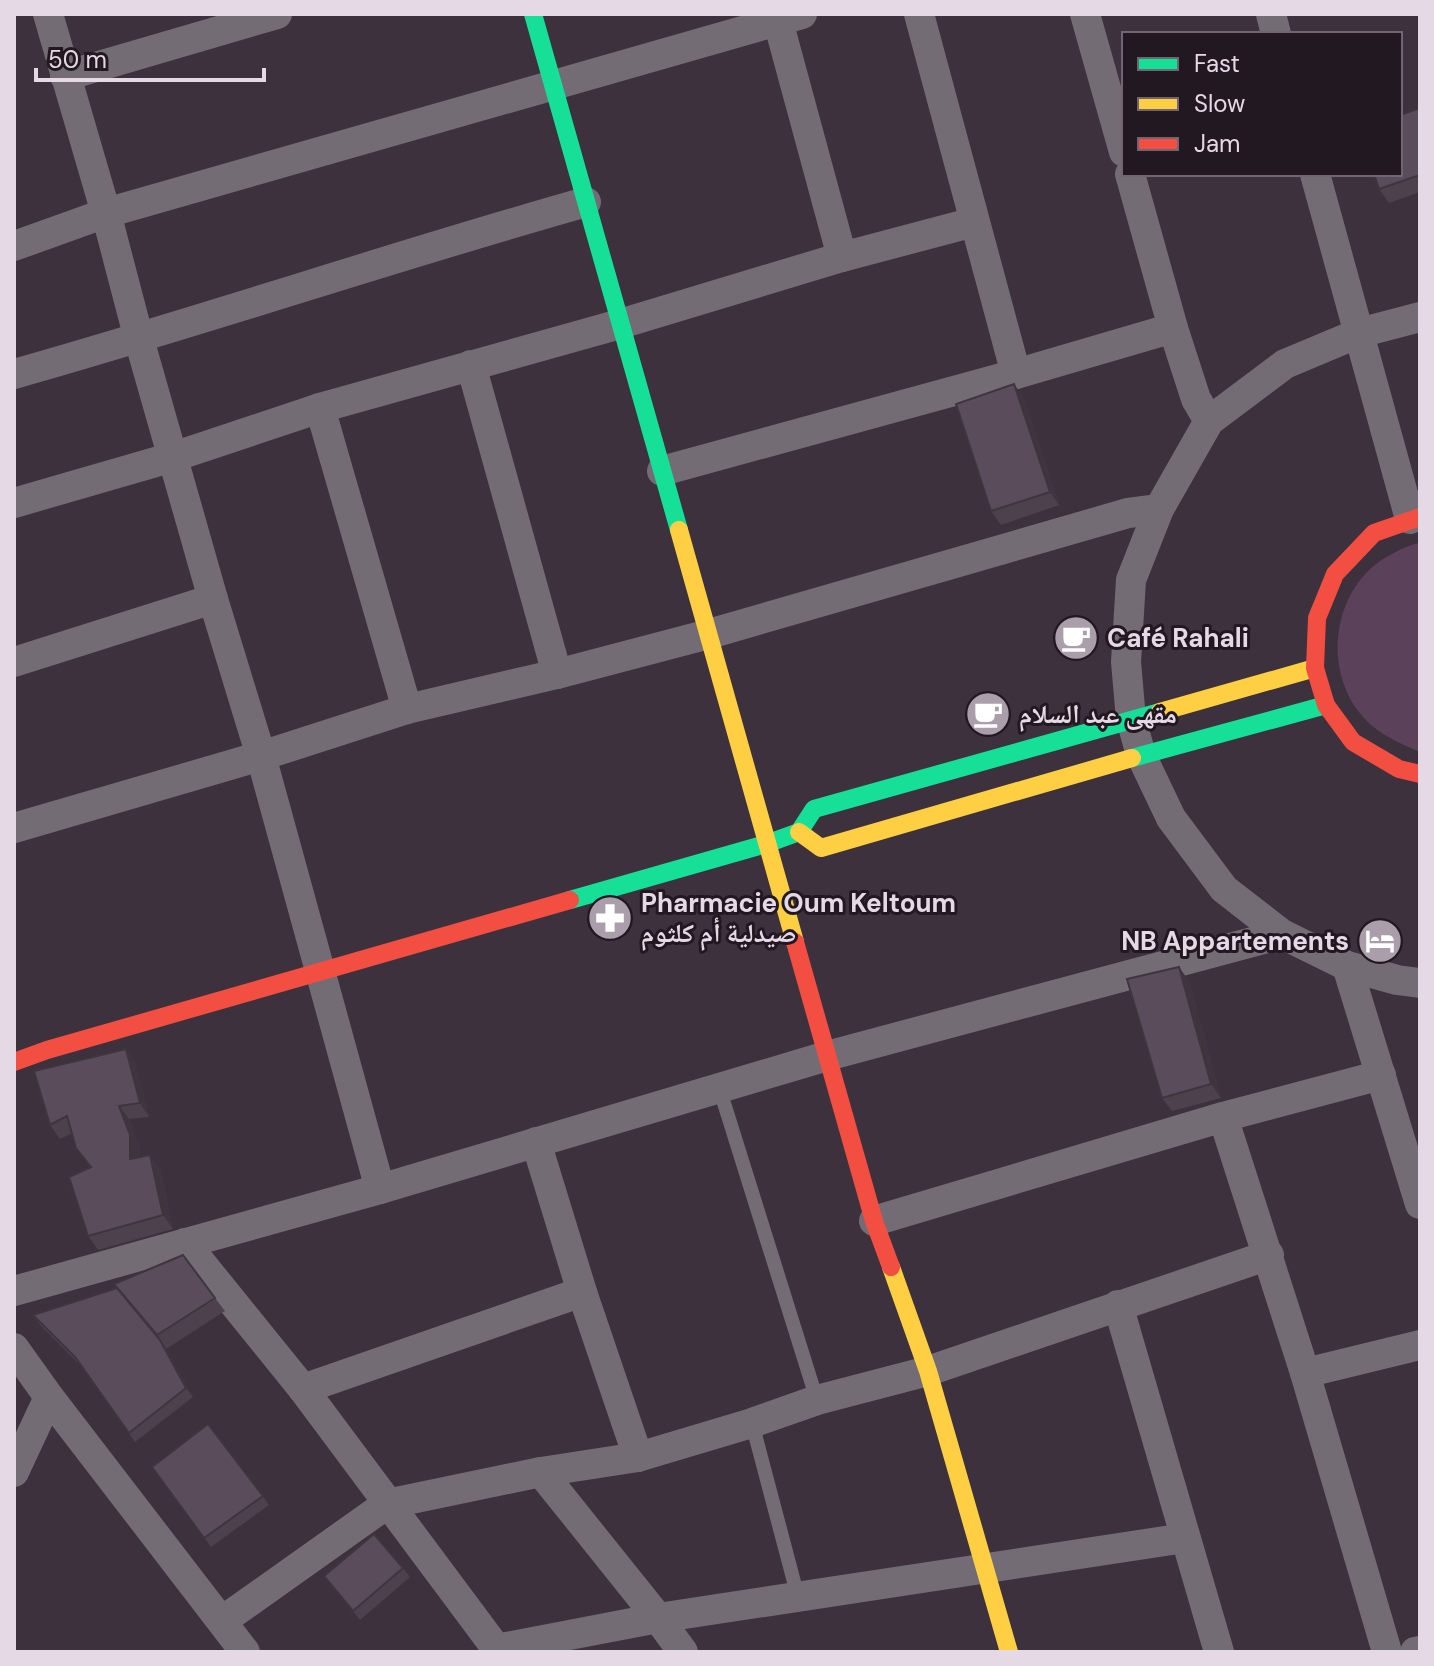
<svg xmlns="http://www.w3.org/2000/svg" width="1434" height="1666" viewBox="0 0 1434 1666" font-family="'DM Sans','Noto Naskh Arabic',sans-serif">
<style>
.grass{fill:#5b415a}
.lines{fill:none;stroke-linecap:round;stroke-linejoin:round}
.lane{stroke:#746c74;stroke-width:14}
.street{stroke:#746c74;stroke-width:30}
.fast{stroke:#16e098;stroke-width:18}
.slow{stroke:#ffcf43;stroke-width:18}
.jam{stroke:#f24e42;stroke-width:18}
.wall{fill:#4d414d}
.shaded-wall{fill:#3f353f}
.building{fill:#5a4c5a;stroke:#3f353f;stroke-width:2}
.labels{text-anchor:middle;stroke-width:6;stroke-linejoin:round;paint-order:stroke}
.poi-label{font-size:26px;font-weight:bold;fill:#e6d9e6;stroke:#221821;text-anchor:start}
</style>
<rect width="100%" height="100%" fill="#3c313c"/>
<!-- grass -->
<path class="grass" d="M1420,543V752C1397,742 1375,733 1359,712C1321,663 1335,582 1392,554C1401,549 1409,545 1420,543Z"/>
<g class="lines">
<!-- lane -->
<g class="lane">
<path d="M719,1087L817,1400"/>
<path d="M752,1423L798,1597"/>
</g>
<!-- street -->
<g class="street">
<path d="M48,14L106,213L139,339L213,599L261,756L380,1189"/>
<path d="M919,14L1016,374"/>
<path d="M1085,14L1124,152"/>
<path d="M1271,14L1276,34"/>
<path d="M778,21L842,257"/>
<path d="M65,76L277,14"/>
<path d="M1130,174L1173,328L1196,399L1209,421"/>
<path d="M1315,174L1410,519"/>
<path d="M14,246L106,213L802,14"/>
<path d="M1420,317L1359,333L1285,364L1209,421L1159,509L1131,580L1126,662L1131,719L1141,755L1171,818L1224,889L1282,934L1347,966L1397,980L1420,983"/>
<path d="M471,365L557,674"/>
<path d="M14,374C206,320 394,256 586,202"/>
<path d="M320,408L407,709"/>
<path d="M662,471L1016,374L1173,328"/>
<path d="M14,503L173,457L320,408L620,324L842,257L974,222"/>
<path d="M14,662L213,599"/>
<path d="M14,828L261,756L407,709L557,674L709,634L1128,513L1159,509"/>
<path d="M1347,966L1420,1204"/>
<path d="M1223,1117L1305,1373L1387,1652"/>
<path d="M536,1142L582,1292L638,1457"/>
<path d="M874,1221L1223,1117L1381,1075"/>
<path d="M185,1243L303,1389L499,1652"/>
<path d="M14,1291L380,1189L827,1056L1282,934"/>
<path d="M1118,1305L1219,1652"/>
<path d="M14,1348L49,1397L245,1652"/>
<path d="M1305,1373L1420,1345"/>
<path d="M303,1389L582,1292"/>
<path d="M14,1472L49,1397"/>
<path d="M541,1472L658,1618L683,1652"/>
<path d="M222,1621L387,1504L541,1472L638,1457L752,1423L817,1400L928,1371L1269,1255"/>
<path d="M496,1649L658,1618L1185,1538"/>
<path d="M1415,1652L1420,1651"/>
</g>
<!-- fast -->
<g class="fast">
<path d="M533,14L679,530"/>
<path d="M1132,758L1326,705"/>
<path d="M570,900L766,844L799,832L814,809L1160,712"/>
</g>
<!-- slow -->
<g class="slow">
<path d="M679,530L795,942"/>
<path d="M1160,712L1315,668"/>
<path d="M799,832L821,848L1132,758"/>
<path d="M891,1267L928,1371L1009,1652"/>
</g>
<!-- jam -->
<g class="jam">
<path d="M1420,517L1374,533L1335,574L1317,618L1315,668L1326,705L1353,742L1399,769L1420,774"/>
<path d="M795,942L874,1221L891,1267"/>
<path d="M14,1062L47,1050L570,900"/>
</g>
</g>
<!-- wall -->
<g class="wall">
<path d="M1420,108V192L1389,203L1379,189Z"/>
<path d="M1024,398L1059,505L1001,525L991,511Z"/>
<path d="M1189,981L1221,1098L1172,1111L1162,1098Z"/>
<path d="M126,1049L135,1063L149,1117L129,1119L140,1148V1157L160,1168L173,1229L98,1250L88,1236L90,1167L76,1148L72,1133L60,1139L50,1125Z"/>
<path d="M215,1298L225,1311L166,1349L193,1397L135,1442L81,1366L40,1325L33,1315Z"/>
<path d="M152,1467L263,1496L269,1505L211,1547Z"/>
<path d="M403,1568L410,1577L360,1620L324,1576Z"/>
</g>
<!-- shaded-wall -->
<g class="shaded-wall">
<path d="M1014,384L1024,398L1059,505L1050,492Z"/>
<path d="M1179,967L1189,981L1221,1098L1211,1084Z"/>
<path d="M126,1049L135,1063L149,1117L140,1103Z"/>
<path d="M119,1106L129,1119L140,1148V1173L130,1159Z"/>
<path d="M150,1155L160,1168L173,1229L163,1215Z"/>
<path d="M160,1340L166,1349L193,1397L186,1388Z"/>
</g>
<!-- building -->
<g class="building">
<path d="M1420,108V175L1379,189L1374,174H1400V115Z"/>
<path d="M1014,384L1050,492L991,511L956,404Z"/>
<path d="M1179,967L1211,1084L1162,1098L1127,979Z"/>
<path d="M126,1049L140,1103L119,1106L130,1135V1159L150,1155L163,1215L88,1236L69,1177L91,1167L76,1148L67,1116L50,1125L34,1071Z"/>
<path d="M183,1255L215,1298L157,1335L114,1284Z"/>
<path d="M117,1288L160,1340L186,1388L129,1433L75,1357L33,1315Z"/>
<path d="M208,1424L263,1496L204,1538L152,1467Z"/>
<path d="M374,1534L403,1568L353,1611L324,1576Z"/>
</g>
<!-- icons -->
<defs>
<g id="cafe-disc" transform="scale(2.3)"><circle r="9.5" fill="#aa9eaa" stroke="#221821"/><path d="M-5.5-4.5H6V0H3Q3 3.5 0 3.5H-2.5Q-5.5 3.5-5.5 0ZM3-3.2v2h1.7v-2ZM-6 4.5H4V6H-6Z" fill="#fff"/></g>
<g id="pharmacy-disc" transform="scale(2.3)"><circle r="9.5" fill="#aa9eaa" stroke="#221821"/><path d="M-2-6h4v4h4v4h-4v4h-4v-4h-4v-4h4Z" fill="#fff"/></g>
<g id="hotel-disc" transform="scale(2.3)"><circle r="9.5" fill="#aa9eaa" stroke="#221821"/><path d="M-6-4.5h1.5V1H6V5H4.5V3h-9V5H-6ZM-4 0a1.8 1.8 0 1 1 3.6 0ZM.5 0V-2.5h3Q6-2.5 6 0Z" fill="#fff"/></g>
</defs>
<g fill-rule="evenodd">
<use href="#cafe-disc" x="1076" y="638"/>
<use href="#cafe-disc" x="988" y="714"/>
<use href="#pharmacy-disc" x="610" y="918"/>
<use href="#hotel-disc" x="1380" y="941"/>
</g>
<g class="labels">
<!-- poi labels -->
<g class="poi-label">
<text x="1107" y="647">Café Rahali</text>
<text x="1019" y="723">مقهى عبد السلام</text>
<text x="641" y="912">Pharmacie Oum Keltoum<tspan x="641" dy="30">صيدلية أم كلثوم</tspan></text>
<text x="1349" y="950" text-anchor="end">NB Appartements</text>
</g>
</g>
<!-- border -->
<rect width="1434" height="1666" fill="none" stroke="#e6d9e6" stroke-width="32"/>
<!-- legend -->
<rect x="1122" y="32" width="280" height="144" fill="#221821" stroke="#706570" stroke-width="2"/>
<rect x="1138" y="58" width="40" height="12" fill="#16e098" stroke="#706570" stroke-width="2"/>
<text x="1194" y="72" font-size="24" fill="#e6d9e6">Fast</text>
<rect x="1138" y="98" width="40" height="12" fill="#ffcf43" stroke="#706570" stroke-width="2"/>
<text x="1194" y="112" font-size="24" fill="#e6d9e6">Slow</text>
<rect x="1138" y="138" width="40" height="12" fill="#f24e42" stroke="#706570" stroke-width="2"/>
<text x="1194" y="152" font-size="24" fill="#e6d9e6">Jam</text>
<!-- scale -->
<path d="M36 68v12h228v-12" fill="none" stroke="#e6d9e6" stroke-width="4"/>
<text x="48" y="68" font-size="24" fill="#e6d9e6" stroke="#221821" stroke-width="6" paint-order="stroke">50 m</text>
</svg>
